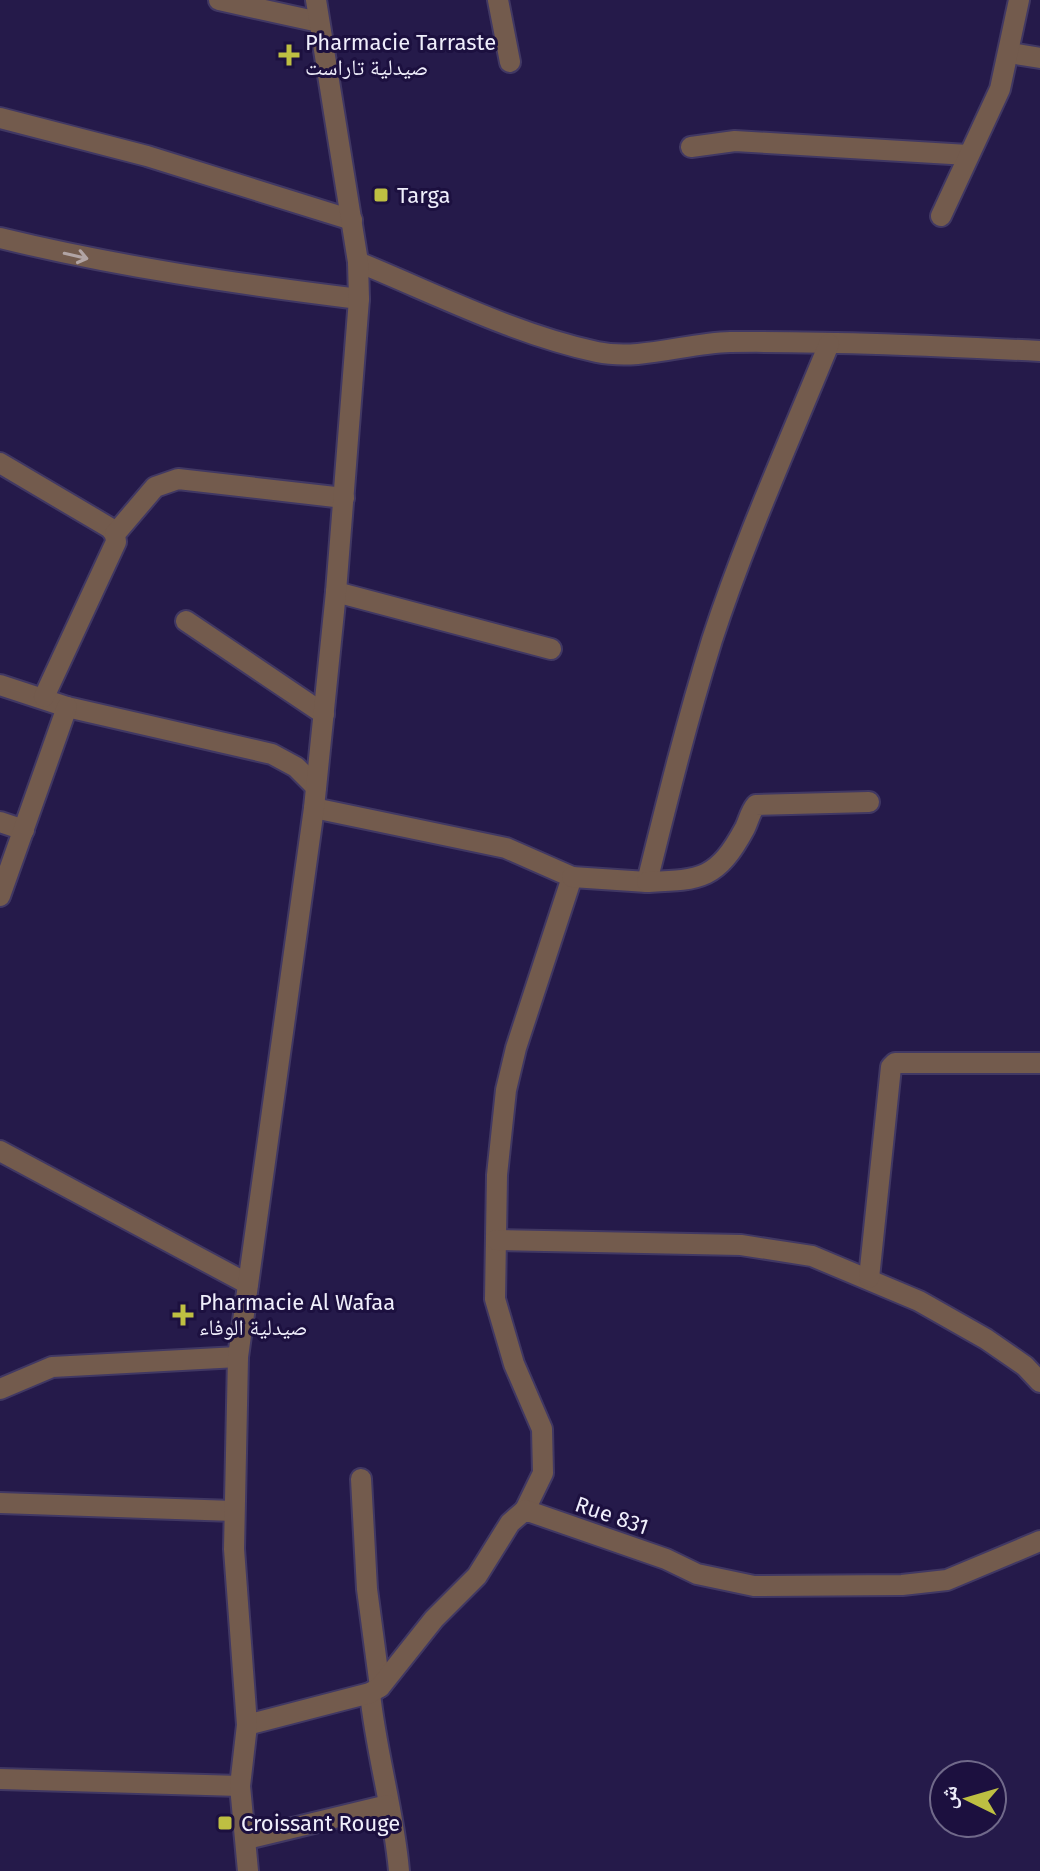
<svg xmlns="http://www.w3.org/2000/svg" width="1040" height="1871" viewBox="0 0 1040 1871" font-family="'Fira Sans','Noto Naskh Arabic',sans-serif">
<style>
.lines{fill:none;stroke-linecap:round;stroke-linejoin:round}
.minor-casing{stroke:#413863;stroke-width:24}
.minor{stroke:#735b4d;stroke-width:20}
.oneway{stroke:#b1a4a4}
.poi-dot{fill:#bebf42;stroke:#1c103f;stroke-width:3}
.labels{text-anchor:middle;stroke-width:6;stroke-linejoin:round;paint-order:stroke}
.poi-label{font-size:22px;fill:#efeefb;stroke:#1c103f;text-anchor:start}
.street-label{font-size:22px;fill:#efeefb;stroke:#1c103f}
</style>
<rect width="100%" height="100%" fill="#251a4a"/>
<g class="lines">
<!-- minor casing -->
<g class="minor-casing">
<g id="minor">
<path d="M219,0L319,22"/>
<path d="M498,0L510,62"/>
<path d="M1010,53L1040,58"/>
<path d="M0,118L147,156L352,220"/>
<path d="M691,147L735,141L968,155"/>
<path d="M941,216L1000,89L1019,0"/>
<path d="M0,238C119,267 238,284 359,299"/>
<path d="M358,262C436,294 514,334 597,352C641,361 686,343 730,342C833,341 937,346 1040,351"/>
<path d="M0,463L110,528L115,534"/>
<path d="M336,592L551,649"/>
<path d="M186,621L324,714"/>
<path d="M0,685L67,707L272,754L296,767L316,787"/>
<path d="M44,697L116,542L115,534L155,487L178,479L344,498"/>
<path d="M314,808L506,848L572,877L516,1048L506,1090L497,1175L495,1299L514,1364L542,1429L543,1473L525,1510"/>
<path d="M0,822L24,830"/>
<path d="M572,877L647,882C667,801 687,720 712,640C745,539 789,442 829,344"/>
<path d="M647,882C701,880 717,880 745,828C749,820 750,812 756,805L869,802"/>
<path d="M0,896L67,707"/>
<path d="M0,1151L248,1284"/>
<path d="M496,1240L741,1245L812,1256L919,1301L986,1339L1025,1366L1040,1382"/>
<path d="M869,1278L891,1067L895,1063H1040"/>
<path d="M0,1389L52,1367L238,1357"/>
<path d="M361,1479L367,1589L380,1687"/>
<path d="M0,1503L234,1511"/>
<path d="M370,1693C376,1753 394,1811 399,1871"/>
<path d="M247,1725L370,1693L380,1687L434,1619L477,1576L510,1523L525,1510L666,1559L697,1574L754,1586L902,1585L947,1580L1040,1541"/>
<path d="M0,1779L240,1786"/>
<path d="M247,1839L388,1805"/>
<path d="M248,1871L240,1786L247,1725L234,1549L238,1357L314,808L336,592L359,299L358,262L316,0"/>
</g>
</g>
<!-- minor -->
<use href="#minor" class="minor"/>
</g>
<!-- one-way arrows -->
<defs><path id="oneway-shaft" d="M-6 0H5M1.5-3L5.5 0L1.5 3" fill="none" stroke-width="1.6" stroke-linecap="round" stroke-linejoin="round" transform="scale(2)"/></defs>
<use class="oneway" href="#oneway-shaft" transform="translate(76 256) rotate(13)"/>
<!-- markers -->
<g class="poi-dot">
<path d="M285 43h8v8h8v8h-8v8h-8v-8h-8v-8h8z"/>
<rect x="373" y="187" width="16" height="16" rx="4"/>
<path d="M179 1303h8v8h8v8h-8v8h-8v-8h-8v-8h8z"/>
<rect x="217" y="1815" width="16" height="16" rx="4"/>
</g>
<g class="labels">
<!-- poi labels -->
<g class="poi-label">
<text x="305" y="50">Pharmacie Tarraste<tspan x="305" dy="25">صيدلية تاراست</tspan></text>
<text x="397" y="203">Targa</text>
<text x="199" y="1310">Pharmacie Al Wafaa<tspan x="199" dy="25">صيدلية الوفاء</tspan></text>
<text x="241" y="1831">Croissant Rouge</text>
</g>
<!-- street labels -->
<g class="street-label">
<text transform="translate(612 1515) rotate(19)" y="8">Rue 831</text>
</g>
</g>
<!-- north arrow -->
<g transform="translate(968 1799) rotate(275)"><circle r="38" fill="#1c103f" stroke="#70698a" stroke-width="2"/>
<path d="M0-6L14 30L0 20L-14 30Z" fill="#bebf42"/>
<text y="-12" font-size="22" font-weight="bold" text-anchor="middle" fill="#efeefb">ش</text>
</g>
</svg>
